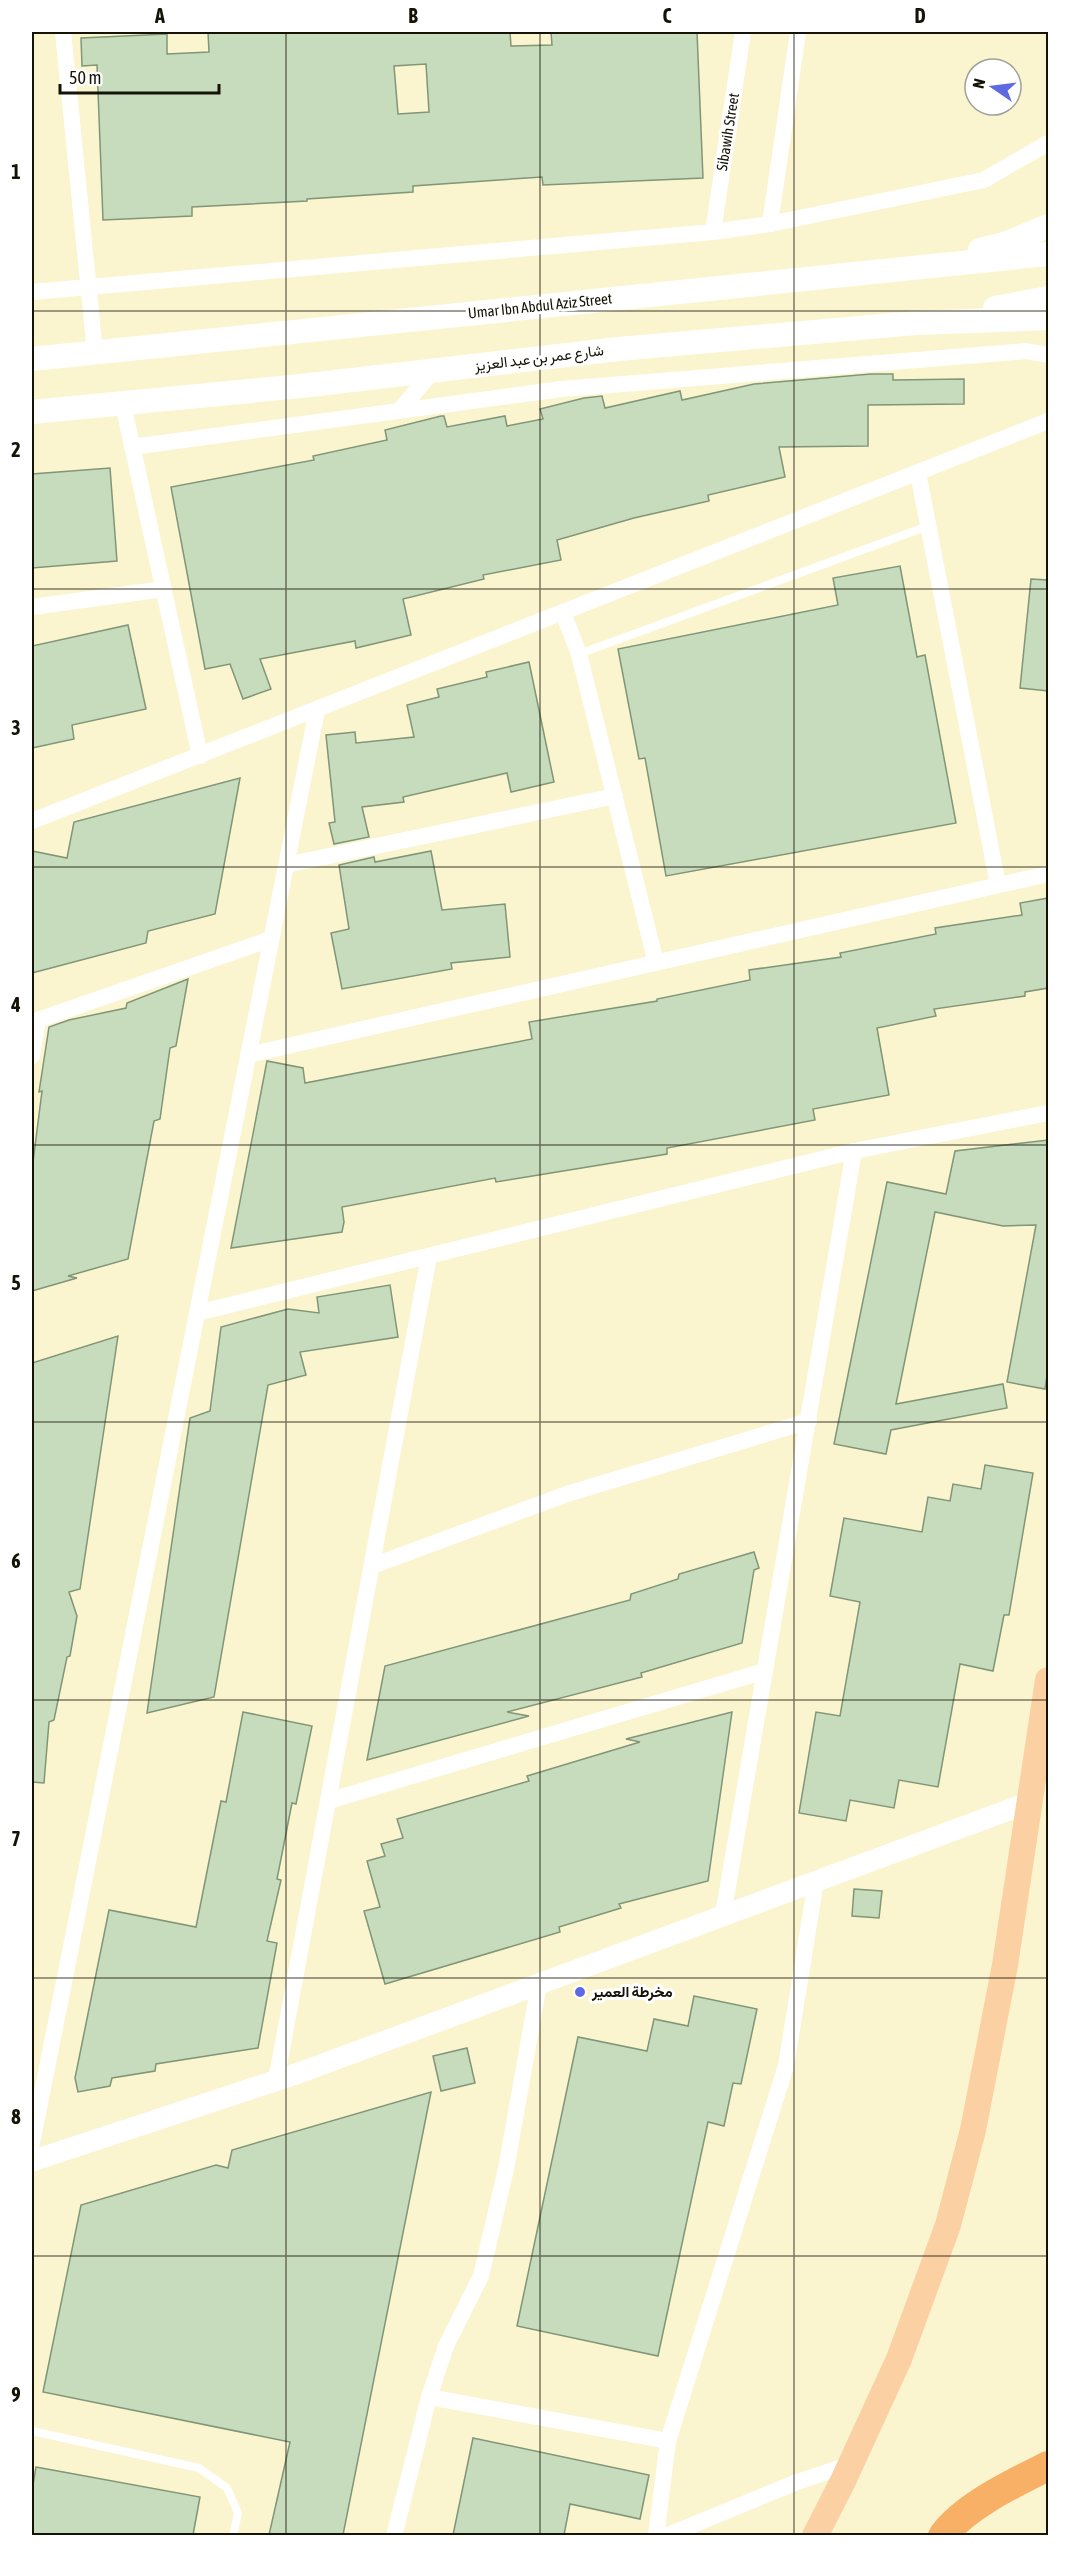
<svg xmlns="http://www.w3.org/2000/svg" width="1080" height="2567" viewBox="0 0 1080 2567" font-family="'Asap Condensed',Vazirmatn,sans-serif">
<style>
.building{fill:#c7dcbd;stroke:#819577;stroke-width:1.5;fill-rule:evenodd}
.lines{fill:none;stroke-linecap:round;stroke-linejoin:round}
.service{stroke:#fff;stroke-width:8}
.minor{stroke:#fff;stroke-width:16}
.tertiary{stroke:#fff;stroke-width:21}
.secondary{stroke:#fff;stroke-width:24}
.primary{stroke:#fbd0a3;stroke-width:26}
.motorway{stroke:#f8b066;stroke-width:30}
.grid{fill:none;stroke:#151306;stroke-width:1.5;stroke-opacity:0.55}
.poi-dot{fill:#5e6ae2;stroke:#fff;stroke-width:2}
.labels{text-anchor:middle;stroke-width:6;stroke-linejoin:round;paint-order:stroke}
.street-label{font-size:15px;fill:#151306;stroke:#fff}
.poi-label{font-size:15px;font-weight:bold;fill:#151306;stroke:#fff;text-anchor:start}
.neatline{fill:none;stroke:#151306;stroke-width:2}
.grid-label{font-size:20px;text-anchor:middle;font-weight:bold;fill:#151306}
</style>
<rect width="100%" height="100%" fill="#faf5cf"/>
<!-- building -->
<g class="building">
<path d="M208,32H510L511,46L552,45L551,32H697L703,178L543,185L542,177L413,186V192L307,199V201L192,207V216L103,220L97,65L82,66L81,38L167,34V54L209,52ZM426,64L429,112L398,114L394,66Z"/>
<path d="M871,374H893V380L964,379V404L868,405V446L779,447L785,477L708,495L709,501L634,518L557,540L561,560L483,575L484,579L403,599L411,635L356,648L355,641L260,659L271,689L243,699L230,664L205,669L171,487L314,460L313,456L387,440L385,430L441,416H444L447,427L505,416L507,426L543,419L540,409L584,398L602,396L605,408L680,391L682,400L754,384Z"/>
<path d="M110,468L117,561L32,568V474Z"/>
<path d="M900,566L917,657L925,655L956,823L666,876L645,758L639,759L618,649L838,605L833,578Z"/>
<path d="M1031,579L1048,580V691L1020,688Z"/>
<path d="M128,625L146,709L72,725L74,739L32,748V646Z"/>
<path d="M529,662L554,782L511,792L507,773L403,797L404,802L362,807L369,837L334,844L329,823L335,822L326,735L355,732L356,743L414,737L407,705L439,697L437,689L487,677L486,672Z"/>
<path d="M240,778L215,914L148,931L146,943L32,973V851L67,858L74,822Z"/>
<path d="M431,851L442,910L505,904L510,957L451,963L452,969L342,989L331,933L349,929L339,865L374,857L375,862Z"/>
<path d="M1048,898V988L1025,992V996L934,1009L936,1016L877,1028L889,1095L813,1109L815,1120L667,1148V1154L496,1182L495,1178L342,1207L344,1222L342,1232L231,1248L267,1061L303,1068L305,1083L532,1039L529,1022L657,1001V999L750,980L749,970L841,957L840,953L936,934L935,928L1022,915L1020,903Z"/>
<path d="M188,979L176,1046L170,1048L160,1119L154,1121L128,1259L68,1276L77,1278L32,1291V1170L42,1091L39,1092L49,1027L69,1020L126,1008L127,1003Z"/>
<path d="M1048,1140V1369L1045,1389L1007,1382L1036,1225L1003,1226L935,1212L896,1404L1003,1384L1007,1408L891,1430L886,1454L834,1444L887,1182L946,1194L955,1151Z"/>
<path d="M390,1285L398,1337L300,1352L306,1375L268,1385L214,1697L147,1713L190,1418L210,1411L221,1327L288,1309L319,1313L317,1297Z"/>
<path d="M118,1336L80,1589L69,1592L77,1616L70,1656L67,1657L54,1720L49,1722L44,1783L32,1782V1363Z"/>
<path d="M985,1465L1033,1473L1009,1615H1004L993,1671L960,1664L938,1787L899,1780L894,1808L850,1800L846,1821L799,1813L816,1712L840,1716L860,1602L830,1596L844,1518L922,1532L928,1497L950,1501L953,1484L981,1489Z"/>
<path d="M754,1552L759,1568L754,1570L742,1643L641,1673L642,1677L507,1712L529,1716L367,1760L385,1666L630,1600L631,1594L678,1579L679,1574Z"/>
<path d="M243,1712L312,1726L296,1804L292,1803L277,1879L281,1880L267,1941L277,1943L258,2048L156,2064L155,2071L112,2078L110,2086L78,2092L75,2078L109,1910L196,1927L221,1801L226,1802Z"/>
<path d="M732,1712L708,1881L619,1904L621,1908L559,1927L560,1932L385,1984L364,1911L380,1907L367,1861L385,1856L381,1844L403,1838L397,1819L529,1781L527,1776L640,1742L626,1739Z"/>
<path d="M854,1889L882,1891L879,1918L852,1916Z"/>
<path d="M694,1996L757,2009L741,2084L733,2083L724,2126L708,2122L658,2356L517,2326L578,2037L647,2051L654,2019L688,2026Z"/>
<path d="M467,2048L475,2083L441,2091L433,2056Z"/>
<path d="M431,2092L343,2535H269L290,2442L43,2392L81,2205L216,2165L228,2168L232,2150Z"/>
<path d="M473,2438L649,2475L640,2519L570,2504L564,2535H453Z"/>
<path d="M36,2467L200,2497L193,2535H32V2491Z"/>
</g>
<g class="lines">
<!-- service -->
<g class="service">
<path d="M579,654L928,526"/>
<path d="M32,2431L199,2468L227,2488L238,2513L233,2536"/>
</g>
<!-- minor -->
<g class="minor">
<path d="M63,32L95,352"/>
<path d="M770,224L798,32"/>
<path d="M713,232L743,32"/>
<path d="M32,292L713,232L770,224L984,180L1048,143"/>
<path d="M123,404L200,756"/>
<path d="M399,411L434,370"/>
<path d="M132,447L562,389L1026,351L1048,355"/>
<path d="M918,473L998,885"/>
<path d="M32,607L164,589"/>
<path d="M563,613L579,654L656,963"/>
<path d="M32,821L1048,421"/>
<path d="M286,865L615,796"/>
<path d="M32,1022L271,939"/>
<path d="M248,1055L1048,874"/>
<path d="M32,1056L38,1020"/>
<path d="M197,1313L854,1151L1048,1113"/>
<path d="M372,1566L567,1494L809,1421"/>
<path d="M328,1801L765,1671"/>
<path d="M723,1915L854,1151"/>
<path d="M276,2081L429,1256"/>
<path d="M32,2143L317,710"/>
<path d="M429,2397L668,2441"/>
<path d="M394,2536L429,2397L446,2346L481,2276L506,2169L539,1984"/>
<path d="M656,2536L668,2441L786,2066L816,1881"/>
<path d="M666,2536L797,2482L851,2464"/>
</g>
<!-- tertiary -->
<path class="tertiary" d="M32,2161L299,2073L1030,1802"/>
<!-- secondary -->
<g class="secondary">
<path d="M980,250L1007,243L1048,226"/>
<path d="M995,308L1048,298"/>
<path d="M32,359L1048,254"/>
<path d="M32,412L301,386L618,349L916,323L1048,318"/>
</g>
<!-- primary -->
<path class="primary" d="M815,2536L843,2481L899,2359L948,2225L973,2130L1005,1965L1048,1680"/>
<!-- motorway -->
<path class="motorway" d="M943,2536C964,2506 1016,2482 1048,2466"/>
</g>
<!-- grid -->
<path class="grid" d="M286,32V2536M540,32V2536M794,32V2536M32,311H1048M32,589H1048M32,867H1048M32,1145H1048M32,1422H1048M32,1700H1048M32,1978H1048M32,2256H1048"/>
<!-- markers -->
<circle class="poi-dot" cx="580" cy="1992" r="6"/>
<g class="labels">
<!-- street labels -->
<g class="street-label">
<text transform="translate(728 132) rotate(-81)" y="5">Sibawih Street</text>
<text transform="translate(540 306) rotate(-6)" y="5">Umar Ibn Abdul Aziz Street</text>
<text transform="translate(539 358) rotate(-7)" y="5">شارع عمر بن عبد العزيز</text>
</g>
<!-- poi labels -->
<g class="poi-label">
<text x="592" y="1997">مخرطة العمير</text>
</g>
</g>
<!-- border -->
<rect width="1080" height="2567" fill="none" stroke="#ffffff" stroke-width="66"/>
<!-- north arrow -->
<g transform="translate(993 87) rotate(284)"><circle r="28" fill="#ffffff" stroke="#a1a19b" stroke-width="1.5"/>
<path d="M0-4.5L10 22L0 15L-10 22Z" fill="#5e6ae2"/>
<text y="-9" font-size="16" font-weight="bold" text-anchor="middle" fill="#151306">N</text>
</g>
<!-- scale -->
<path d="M60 84v9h159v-9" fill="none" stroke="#151306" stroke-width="3"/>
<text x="69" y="84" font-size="18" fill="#151306" stroke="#ffffff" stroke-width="4.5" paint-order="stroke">50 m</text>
<rect x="33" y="33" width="1014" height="2501" class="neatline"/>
<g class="grid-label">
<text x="160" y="23">A</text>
<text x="413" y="23">B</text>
<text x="667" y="23">C</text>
<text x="920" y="23">D</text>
<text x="16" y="179">1</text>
<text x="16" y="457">2</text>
<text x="16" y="735">3</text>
<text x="16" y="1012">4</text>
<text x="16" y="1290">5</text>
<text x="16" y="1568">6</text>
<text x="16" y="1846">7</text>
<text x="16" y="2124">8</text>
<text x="16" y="2402">9</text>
</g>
</svg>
